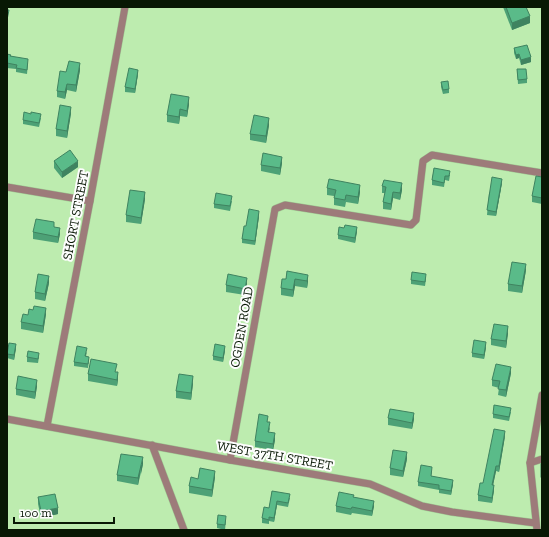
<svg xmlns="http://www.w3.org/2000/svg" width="549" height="537" viewBox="0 0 549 537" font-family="'Zilla Slab',serif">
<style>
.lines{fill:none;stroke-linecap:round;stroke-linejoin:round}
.street-casing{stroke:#a0ca94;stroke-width:8}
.street{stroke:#9d7b7a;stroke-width:7}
.wall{fill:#4da176}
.shaded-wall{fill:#3f8360}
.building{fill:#5abb89;stroke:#3f8360}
.labels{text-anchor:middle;stroke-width:4;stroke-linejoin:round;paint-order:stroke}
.street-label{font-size:13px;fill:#081804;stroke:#fdfdfd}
</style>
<rect width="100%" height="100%" fill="#bdecaf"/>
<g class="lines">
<!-- street casing -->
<g class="street-casing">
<g id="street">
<path d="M7,187L90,201"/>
<path d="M7,419L230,460L370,484L422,506L452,512L535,523"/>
<path d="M47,426L90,201L125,7"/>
<path d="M152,445L184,530"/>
<path d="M230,460L275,209L285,205L411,225L416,220L423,161L432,155L542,173"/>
<path d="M530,463L542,459"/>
<path d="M537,530L530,463L542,395"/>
</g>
</g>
<!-- street -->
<use href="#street" class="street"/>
</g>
<!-- wall -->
<g class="wall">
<path d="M503,7H526L530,23L512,30Z"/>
<path d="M514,48L531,62L521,65L519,58L516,59L514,53Z"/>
<path d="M7,54L28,63L27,74L16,72V69L7,68Z"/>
<path d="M517,69L527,79V83L518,84Z"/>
<path d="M80,70L76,92L67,90L65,99L57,97V91Z"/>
<path d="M138,74L135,93L125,92V87Z"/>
<path d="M441,82L449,89V93L443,94L441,87Z"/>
<path d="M189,104L187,117L180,116L179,124L167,122V115Z"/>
<path d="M71,113L67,138L56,136V129Z"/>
<path d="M41,118L39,127L23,124V120Z"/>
<path d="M269,125L266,143L250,140V134Z"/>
<path d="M54,161L78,167L62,178L54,168Z"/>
<path d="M282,163L280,175L261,171V165Z"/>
<path d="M434,168L450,175L449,181L445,180L444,187L432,185V180Z"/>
<path d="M542,177V204L532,202V196Z"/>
<path d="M502,183L496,216L487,215L489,193Z"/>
<path d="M382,186L402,190L400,200L393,198L391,210L383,209V202L385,193H382Z"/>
<path d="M327,188L360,192L358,204L346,202L345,207L334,205V196L327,195Z"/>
<path d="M145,199L141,224L126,222V215Z"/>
<path d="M232,201L230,211L214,208V204Z"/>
<path d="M259,216L255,245L242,243V239L246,226Z"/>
<path d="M357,231L355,243L338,239V235Z"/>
<path d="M33,232L60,234L58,243L33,239Z"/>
<path d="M526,270L522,293L508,291V284Z"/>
<path d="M287,271L308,281L307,288L295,286L293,297L281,295V288L286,279Z"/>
<path d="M426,279L425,286L411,284V280Z"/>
<path d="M49,283L45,301L35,299V292Z"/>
<path d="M247,284L245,295L226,292V285Z"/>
<path d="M46,314L43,333L21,329V322L28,315Z"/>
<path d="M508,333L506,348L491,345V339Z"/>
<path d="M486,347L484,359L472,357V353Z"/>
<path d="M16,348L14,360L7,358V354Z"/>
<path d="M225,350L223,362L213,360V356Z"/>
<path d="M87,352L86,356L89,361L88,368L74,366V362Z"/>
<path d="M27,357H39L38,363L27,362Z"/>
<path d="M116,372L118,379L117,386L88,381V374Z"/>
<path d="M511,373L506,397L498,395L499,388L492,386V380Z"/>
<path d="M193,383L191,400L176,398V391Z"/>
<path d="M37,386L35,399L16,395V389Z"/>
<path d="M511,412L509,421L493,418V414Z"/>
<path d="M388,418L414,419L412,429L388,425Z"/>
<path d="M268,422L270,429L269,432L275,440L273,450L255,447V441Z"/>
<path d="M505,436L499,472L496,471L493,485L494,490L492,503L478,501V495Z"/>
<path d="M407,459L403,477L390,475V468Z"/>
<path d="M143,464L138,485L117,481V475Z"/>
<rect x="541" y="464" width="1" height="19"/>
<path d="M432,472L431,476L453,484L451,495L439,493V490L418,486V482Z"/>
<path d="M215,477L212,497L189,493V486L198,479Z"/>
<path d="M272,491L290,498L288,507L277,505L274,522L269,521V524L262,523V518L269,508Z"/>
<path d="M38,497L58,514L41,518L38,504Z"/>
<path d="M354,497L374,506L372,516L352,513L351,515L336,512V506Z"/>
<path d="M226,520L225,530L217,528V524Z"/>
</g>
<!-- shaded-wall -->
<g class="shaded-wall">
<path d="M530,16V23L512,30V23Z"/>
<path d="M519,54V58L516,59V55Z"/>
<path d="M531,57V62L521,65V60Z"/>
<path d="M80,63V70L76,92V85Z"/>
<path d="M138,70V74L135,93V89Z"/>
<path d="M67,84V90L65,99V92Z"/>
<path d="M189,97V104L187,117V111Z"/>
<path d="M71,107V113L67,138V131Z"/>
<path d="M180,109V116L179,124V117Z"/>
<path d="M269,118V125L266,143V136Z"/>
<path d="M282,157V163L280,175V168Z"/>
<path d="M78,161V167L62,178V172Z"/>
<path d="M502,179V183L496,216V212Z"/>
<path d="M402,183V190L400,200V193Z"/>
<path d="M360,185V192L358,204V197Z"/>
<path d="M145,192V199L141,224V218Z"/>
<path d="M393,192V198L391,210V204Z"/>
<path d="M259,211V216L255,245V241Z"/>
<path d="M357,227V231L355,243V238Z"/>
<path d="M60,228V234L58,243V237Z"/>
<path d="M526,264V270L522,293V286Z"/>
<path d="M308,275V281L307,288V281Z"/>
<path d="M49,276V283L45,301V294Z"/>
<path d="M247,278V284L245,295V289Z"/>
<path d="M295,279V286L293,297V290Z"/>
<path d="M46,308V314L43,333V326Z"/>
<path d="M508,326V333L506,348V341Z"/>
<path d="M486,342V347L484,359V355Z"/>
<path d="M16,344V348L14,360V355Z"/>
<path d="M225,346V350L223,362V358Z"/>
<path d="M511,367V373L506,397V390Z"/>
<path d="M118,372V379L117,386V380Z"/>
<path d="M193,376V383L191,400V393Z"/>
<path d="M37,380V386L35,399V392Z"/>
<path d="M414,413V419L412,429V423Z"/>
<path d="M505,431V436L499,472V466Z"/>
<path d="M275,433V440L273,450V444Z"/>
<path d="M407,452V459L403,477V471Z"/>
<path d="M143,457V464L141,474V467Z"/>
<path d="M496,466V471L492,490V485Z"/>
<path d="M140,467V473L138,485V478Z"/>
<path d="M215,471V477L212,497V490Z"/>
<path d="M453,480V484L451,495V491Z"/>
<path d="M494,485V490L492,503V498Z"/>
<path d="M277,501V505L274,522V518Z"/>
<path d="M374,501V506L372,516V511Z"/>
<path d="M58,508V514L41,518V511Z"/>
</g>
<!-- building -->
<g class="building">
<path d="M506,7H526L530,16L512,23Z"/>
<path d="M7,10H9L7,20Z"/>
<path d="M527,45L531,57L521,60L519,54L516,55L514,48Z"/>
<path d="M7,54L11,55L10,56L28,59L27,70L16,68L17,65L7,63Z"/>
<path d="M69,61L80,63L76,85L67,84L65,92L57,91L60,71L66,72Z"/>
<path d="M129,68L138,70L135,89L125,87Z"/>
<path d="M517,69H526L527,79L518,80Z"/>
<path d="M448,81L449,89L443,90L441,82Z"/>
<path d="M171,94L189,97L187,111L180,109L179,117L167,115Z"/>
<path d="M60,105L71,107L67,131L56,129Z"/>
<path d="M24,112L31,114V112L41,114L39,123L23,120Z"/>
<path d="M254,115L269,118L266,136L250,134Z"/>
<path d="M70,150L78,161L62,172L54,161Z"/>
<path d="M263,153L282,157L280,168L261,165Z"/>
<path d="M434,168L450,171L449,176H445L444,183L432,180Z"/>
<path d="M536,176L542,177V198L532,196Z"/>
<path d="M492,177L502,179L496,212L487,210Z"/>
<path d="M329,179L360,185L358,197L346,195L345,200L334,198L336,190L327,188Z"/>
<path d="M384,180L402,183L400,193L393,192L391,204L383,202L386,187L382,186Z"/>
<path d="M130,190L145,192L141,218L126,215Z"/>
<path d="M216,193L232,196L230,206L214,204Z"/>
<path d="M249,209L259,211L255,241L242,239L244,226H246Z"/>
<path d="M36,219L54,222V227L60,228L58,237L33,232Z"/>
<path d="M345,225L357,227L355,238L338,235L339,227L344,228Z"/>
<path d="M512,262L526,264L522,286L508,284Z"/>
<path d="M287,271L308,275L307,281L295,279L293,290L281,288L282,279H286Z"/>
<path d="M412,272L426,274L425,282L411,280Z"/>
<path d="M38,274L49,276L45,294L35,292Z"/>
<path d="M228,274L247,278L245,289L226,285Z"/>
<path d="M34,306L46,308L43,326L21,322L23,314L28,315L29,309L33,310Z"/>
<path d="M494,324L508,326L506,341L491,339Z"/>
<path d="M474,340L486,342L484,355L472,353Z"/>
<path d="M9,343L16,344L14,355L7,354Z"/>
<path d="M215,344L225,346L223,358L213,356Z"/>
<path d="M77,346L87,348L85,356L89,357L88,364L74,362Z"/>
<path d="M28,351L39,353L38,359L27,357Z"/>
<path d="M91,359L117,364L115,372H118L117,380L88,374Z"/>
<path d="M496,364L511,367L506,390L498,389L500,381L492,380Z"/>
<path d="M179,374L193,376L191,393L176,391Z"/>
<path d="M18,376L37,380L35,392L16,389Z"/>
<path d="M494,405L511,408L509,417L493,414Z"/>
<path d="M390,409L414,413L412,423L388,418Z"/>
<path d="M259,414L268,416L267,422H270L268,432L275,433L273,444L255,441Z"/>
<path d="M494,429L505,431L499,466H496L492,485H494L492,498L478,495L480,483H483Z"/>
<path d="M393,450L407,452L403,471L390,468Z"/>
<path d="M121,454L143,457L138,478L117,475Z"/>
<rect x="541" y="464" width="1" height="13"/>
<path d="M421,465L432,467L431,476L453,480L451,491L439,489V485L418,482Z"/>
<path d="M200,468L215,471L212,490L189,486L191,477L198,479Z"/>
<path d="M272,491L290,494L288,503L277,501L274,518L269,517V520L262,518L264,507L269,508Z"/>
<path d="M339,492L354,495L353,497L374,501L372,511L352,507L351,509L336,506Z"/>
<path d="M55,494L58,508L41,511L38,497Z"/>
<path d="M218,515L226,516L225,525L217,524Z"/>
</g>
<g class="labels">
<!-- street labels -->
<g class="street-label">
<text transform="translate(75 215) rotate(-79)" y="5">SHORT STREET</text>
<text transform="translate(241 327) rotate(-80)" y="5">OGDEN ROAD</text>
<text transform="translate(275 455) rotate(10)" y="5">WEST 37TH STREET</text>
</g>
</g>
<!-- border -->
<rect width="549" height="537" fill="none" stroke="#081804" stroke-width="16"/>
<!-- scale -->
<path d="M14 517v6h100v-6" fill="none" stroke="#081804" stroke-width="2"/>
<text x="20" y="517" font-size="12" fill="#081804" stroke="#fdfdfd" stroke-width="3" paint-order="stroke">100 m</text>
</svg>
